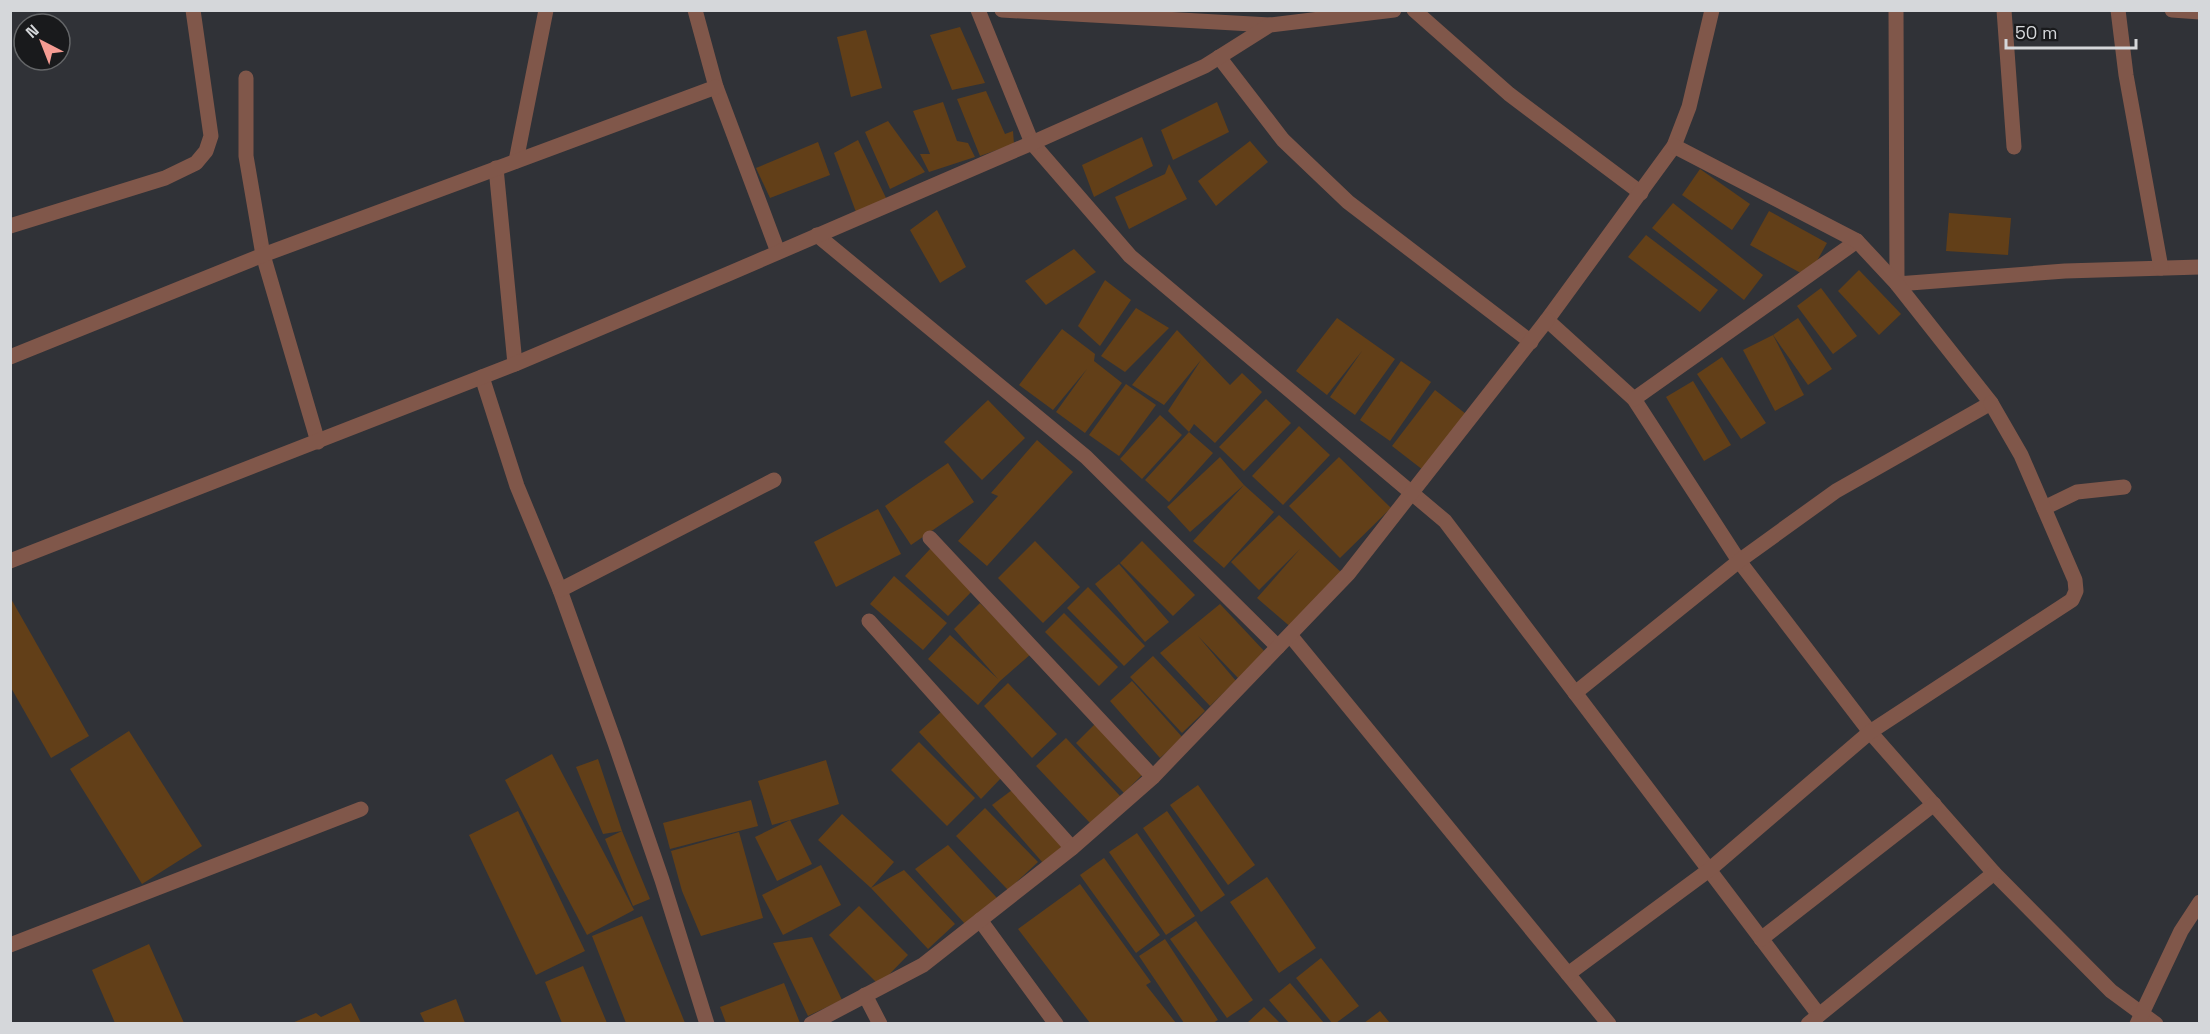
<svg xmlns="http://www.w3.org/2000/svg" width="2210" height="1034" viewBox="0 0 2210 1034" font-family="'Space Grotesk',sans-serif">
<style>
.building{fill:#623f18}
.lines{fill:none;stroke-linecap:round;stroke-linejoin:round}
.street{stroke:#80574a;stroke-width:15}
</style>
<rect width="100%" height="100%" fill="#303237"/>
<!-- building -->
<g class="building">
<path d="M960,27L985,83L952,90L930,35Z"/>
<path d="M866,30L882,88L851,97L837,37Z"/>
<path d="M986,91L1005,134L1013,131L1014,144L980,156L957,99Z"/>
<path d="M943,102L957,141L968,143L975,157L929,172L920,154H930L913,111Z"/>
<path d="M1217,102L1229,132L1173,160L1161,130Z"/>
<path d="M888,121L925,172L890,189L865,132Z"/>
<path d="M1142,137L1153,166L1094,197L1082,165Z"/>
<path d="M858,140L887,200L856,212L834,153Z"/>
<path d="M1250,141L1268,162L1216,206L1198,181Z"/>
<path d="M818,142L830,175L770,198L756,168Z"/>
<path d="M1169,164L1187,199L1129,229L1115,197L1165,174Z"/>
<path d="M1700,169L1750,204L1732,230L1682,195Z"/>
<path d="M1673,203L1763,275L1744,300L1652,228Z"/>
<path d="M937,210L966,267L940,283L910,230Z"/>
<path d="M1769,211L1827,243L1808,277L1750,245Z"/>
<path d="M1949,213L2011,218L2008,255L1946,251Z"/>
<path d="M1646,235L1718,290L1700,312L1628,257Z"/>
<path d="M1074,249L1096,272L1046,305L1025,281Z"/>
<path d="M1859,270L1901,314L1879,335L1838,291Z"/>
<path d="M1105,280L1131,300L1100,346L1078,326Z"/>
<path d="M1821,288L1857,336L1833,354L1797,306Z"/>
<path d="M1136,308L1169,328L1125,372L1101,356Z"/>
<path d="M1337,318L1395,359L1355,415L1330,397L1362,351L1327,395L1296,371Z"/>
<path d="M1798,318L1832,369L1808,385L1773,335Z"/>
<path d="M1062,329L1095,354L1094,361L1122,383L1085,433L1056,412L1087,369L1053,410L1019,385Z"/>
<path d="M1177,330L1230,385L1242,373L1262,392L1215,443L1194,424L1189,432L1213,453L1169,502L1145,480L1189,432L1168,411L1201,360L1164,405L1132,385Z"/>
<path d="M1773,335L1804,395L1775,411L1743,350Z"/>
<path d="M1722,357L1766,423L1741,439L1697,374Z"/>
<path d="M1401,361L1431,382L1390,441L1360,420Z"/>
<path d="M1693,381L1731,445L1704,461L1666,397Z"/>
<path d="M1126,384L1156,405L1119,456L1089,435Z"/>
<path d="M1435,390L1466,414L1423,470L1392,446Z"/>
<path d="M1266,399L1291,423L1244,471L1219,447Z"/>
<path d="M988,400L1025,438L982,480L944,442Z"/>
<path d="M1160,415L1182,435L1142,479L1120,459Z"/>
<path d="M1299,426L1330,455L1283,505L1252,476Z"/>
<path d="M1037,440L1073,472L987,566L958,541L998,496L991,493Z"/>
<path d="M1220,457L1244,485L1274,512L1224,568L1193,541L1244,485L1190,532L1167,507Z"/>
<path d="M1339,457L1391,508L1340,558L1289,506Z"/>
<path d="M948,463L974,502L911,545L885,506Z"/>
<path d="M878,509L901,554L836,587L814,542Z"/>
<path d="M1279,515L1342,573L1293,629L1257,598L1300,549L1259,590L1231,562Z"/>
<path d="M1035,541L1080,587L1043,623L998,578Z"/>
<path d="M1142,541L1195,595L1173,616L1120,563Z"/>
<path d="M931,548L974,589L948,616L905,576Z"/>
<path d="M1119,564L1169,622L1145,642L1095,584Z"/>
<path d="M894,576L947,623L923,650L870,604Z"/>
<path d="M1088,587L1145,646L1124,666L1067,608Z"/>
<path d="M10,597L89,736L51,758L10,686Z"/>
<path d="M980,603L1031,654L1000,681L978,705L928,659L950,635L998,679L954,629Z"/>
<path d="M1220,604L1266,653L1238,678L1198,636L1236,681L1210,706L1160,653Z"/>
<path d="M1064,613L1118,667L1099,686L1045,632Z"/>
<path d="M1153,656L1205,711L1182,733L1130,677Z"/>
<path d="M1132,681L1183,738L1160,758L1110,701Z"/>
<path d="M1008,683L1057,734L1032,758L984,706Z"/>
<path d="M944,709L1003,776L981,799L919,732Z"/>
<path d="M1096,723L1144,773L1124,793L1076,743Z"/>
<path d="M129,731L202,846L142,884L70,769Z"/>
<path d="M1066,738L1121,797L1091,824L1036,766Z"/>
<path d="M919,742L975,798L947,826L891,770Z"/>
<path d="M552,754L634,910L587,935L505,780Z"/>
<path d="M598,759L622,831L603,834L576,767Z"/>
<path d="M826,760L839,804L790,820L812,864L777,881L755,837L790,820L772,825L758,781Z"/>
<path d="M1198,785L1255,865L1228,885L1170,805Z"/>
<path d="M1012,790L1064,845L1043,863L992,805Z"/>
<path d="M751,800L758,826L670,849L663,823Z"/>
<path d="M985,808L1038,862L1008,890L956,836Z"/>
<path d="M518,811L585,951L536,975L469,835Z"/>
<path d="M1167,811L1225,895L1201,912L1143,828Z"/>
<path d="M842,814L894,862L871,888L904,870L955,924L928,949L871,888L818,840Z"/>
<path d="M622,831L650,899L633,906L605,839Z"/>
<path d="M739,832L763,918L701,936L682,891L671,851Z"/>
<path d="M1137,833L1195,916L1166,935L1109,852Z"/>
<path d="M948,845L997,898L966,925L915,869Z"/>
<path d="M1104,858L1160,935L1136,953L1080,875Z"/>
<path d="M821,865L841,905L783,935L762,895Z"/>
<path d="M1267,877L1316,948L1279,973L1230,902Z"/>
<path d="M1080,884L1151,982L1146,985L1176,1023H1090L1018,929Z"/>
<path d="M859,906L908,955L879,985L829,935Z"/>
<path d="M642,916L685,1023H626L592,936Z"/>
<path d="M1196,921L1253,1000L1227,1018L1170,939Z"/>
<path d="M812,937L842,1000L808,1016L773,943Z"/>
<path d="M1165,939L1218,1020L1213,1023H1184L1139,956Z"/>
<path d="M149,944L184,1023H115L92,970Z"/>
<path d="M1321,958L1359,1006L1336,1023H1332L1296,978Z"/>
<path d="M583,966L607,1023H562L545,982Z"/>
<path d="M784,983L800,1023H726L720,1007Z"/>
<path d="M1290,983L1324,1023H1289L1269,1000Z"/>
<path d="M456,999L465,1023H425L420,1013Z"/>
<path d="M351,1003L361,1023H292L316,1013L321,1017Z"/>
<path d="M1264,1007L1280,1023H1247Z"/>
<path d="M1380,1011L1390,1023H1364Z"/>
</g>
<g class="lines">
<!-- street -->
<g class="street">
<path d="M695,10L716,87L778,252"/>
<path d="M978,10L1032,143L1130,256L1445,521L1819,1015"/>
<path d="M1002,10L1270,25"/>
<path d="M1414,10L1509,94L1641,193"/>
<path d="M1712,10L1689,107L1674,146L1547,320L1634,399L1739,561L1870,732L1994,873L2111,991L2156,1024"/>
<path d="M1896,10L1897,284L2065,271L2200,267"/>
<path d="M2004,10L2014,147"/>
<path d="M2118,10L2126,75L2161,268"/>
<path d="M2172,10L2200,12"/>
<path d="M1219,57L1283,140L1348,202L1531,342"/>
<path d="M246,78V156L263,255L318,442"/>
<path d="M516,161L546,10"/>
<path d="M496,168L515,364"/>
<path d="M10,226L165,178L196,163L206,151L211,136L193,10"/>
<path d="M817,235L1086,457L1278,647"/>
<path d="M10,357L263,255L716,87"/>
<path d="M482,377L517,486L560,590L615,743L662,880L707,1024"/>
<path d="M1634,399L1857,241"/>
<path d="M2044,508L2077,492L2124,487"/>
<path d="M930,538L1153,777"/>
<path d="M10,561L515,364L728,274L1032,143L1205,66L1270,25L1394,10"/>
<path d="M560,590L774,480"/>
<path d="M869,621L1072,848"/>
<path d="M1290,635L1609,1024"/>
<path d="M1575,693L1739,561L1836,491L1991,403L1897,284L1857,241L1674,146"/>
<path d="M980,920L1056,1024"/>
<path d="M1761,939L1934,804"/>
<path d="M10,945L361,809"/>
<path d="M1568,974L1709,870L1870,732L2072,600L2076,591L2075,580L2021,455L1991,403"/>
<path d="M865,995L880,1024"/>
<path d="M811,1024L923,965L1072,848L1153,777L1348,574L1547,320"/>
<path d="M1808,1024L1994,873"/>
<path d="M2137,1024L2181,931L2200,902"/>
</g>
</g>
<!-- border -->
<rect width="2210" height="1034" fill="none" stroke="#d5d7da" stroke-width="24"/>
<!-- north arrow -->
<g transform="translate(42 42) rotate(318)"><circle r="28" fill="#191a1c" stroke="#646668" stroke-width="1.5"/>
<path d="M0-4.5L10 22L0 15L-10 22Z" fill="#f59c93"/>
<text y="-9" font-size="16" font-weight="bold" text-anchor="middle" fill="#d5d7da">N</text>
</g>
<!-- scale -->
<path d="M2006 39v9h130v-9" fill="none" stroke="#d5d7da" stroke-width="3"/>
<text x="2015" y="39" font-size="18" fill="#d5d7da" stroke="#191a1c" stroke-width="4.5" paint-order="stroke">50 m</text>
</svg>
